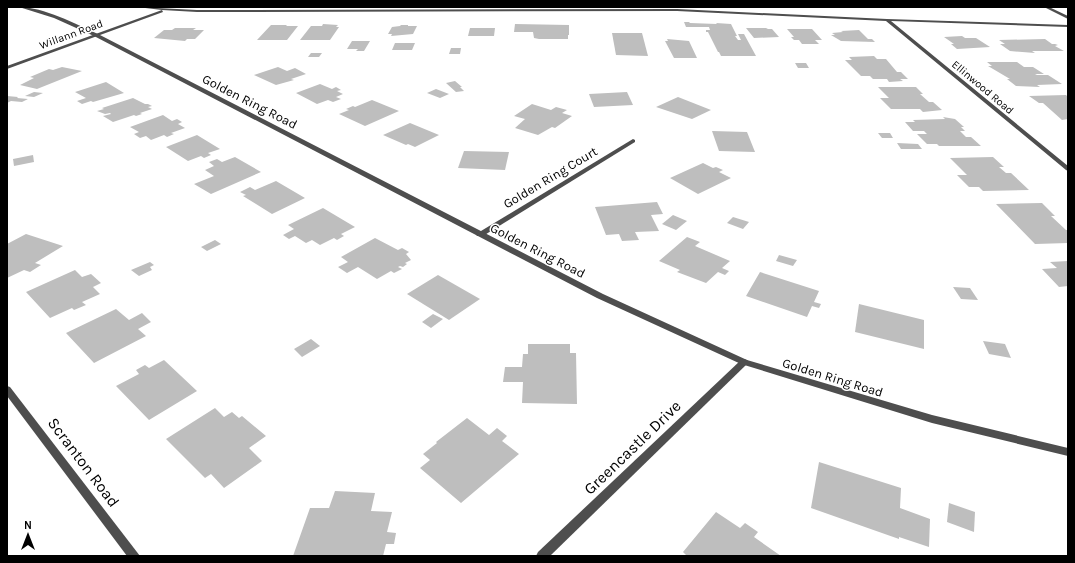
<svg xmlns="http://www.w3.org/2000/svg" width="1075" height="563" viewBox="0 0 1075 563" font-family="Karla,sans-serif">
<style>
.building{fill:#bebebe}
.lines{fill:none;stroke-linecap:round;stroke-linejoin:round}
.minor{fill:#4e4e4e;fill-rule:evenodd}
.tertiary{fill:#4e4e4e;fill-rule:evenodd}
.labels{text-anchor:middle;stroke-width:3;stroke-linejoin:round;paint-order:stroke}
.far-street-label{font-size:11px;fill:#000;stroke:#fff}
.street-label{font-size:13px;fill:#000;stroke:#fff}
.near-street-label{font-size:16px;fill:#000;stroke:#fff}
</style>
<rect width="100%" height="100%" fill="#fff"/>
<!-- building -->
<g class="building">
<path d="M684,22H689L690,23L717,24L716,23L731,24L737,36H735L738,40H741L738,34H744L756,56H721L719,52H718L708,32H706V30H710L709,27H686Z"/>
<path d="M323,24L338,25L336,27H339L330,40H300L311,26H322Z"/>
<path d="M515,24L569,25V35H568V39H539L534,38L533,32H514Z"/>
<path d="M271,25H287L286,26H298L287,40H257Z"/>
<path d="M401,25H408V26H417L413,34L391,36L392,34H388L392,27L400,26Z"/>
<path d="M175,28H196L193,30H204L195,39H187L185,41L154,38L164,30H172Z"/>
<path d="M470,28H495L494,36H468Z"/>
<path d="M746,28H766L768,29H772L779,37L754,38Z"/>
<path d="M787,29H812L822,40H815L819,44H802L799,40H794L791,37H794Z"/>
<path d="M859,30L868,39H872L875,42L841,41L831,35H835L832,33L843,32L841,31Z"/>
<path d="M612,33H642L648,56L616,55Z"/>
<path d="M962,36L965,38H976L990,47L957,49L951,44H954L944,37Z"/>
<path d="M667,39L689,41L697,58H674L665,41H668Z"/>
<path d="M1045,39L1052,44H1055L1058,45L1055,46L1064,51H1032L1035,53L1010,51L1000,44H1005L999,40Z"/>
<path d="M352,41H370L364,51H356L358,49H347Z"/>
<path d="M395,43H415L412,50H392Z"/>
<path d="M451,48H461L460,54H449Z"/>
<path d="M311,53H322L319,57H308Z"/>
<path d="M874,56L877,59H886L897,72H901L908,79H900L903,81L889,82L887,79H873L870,76H861L845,60H852L849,57Z"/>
<path d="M987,62H1017L1024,67H1033L1044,74H1035L1037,75H1048L1062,84L1037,85L1040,87L1016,86L1007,79H1010L988,66H992Z"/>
<path d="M795,63H806L809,68H798Z"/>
<path d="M62,67L82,71L37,89L20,85L34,78L30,77L49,69L53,70Z"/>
<path d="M278,67L287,71L295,68L306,74L291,79L294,80L276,85L254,75Z"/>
<path d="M455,81L462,87H460L464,91L456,92L446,83Z"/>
<path d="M106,82L124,93L93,102L91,101L82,104L77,101L86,98L75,92Z"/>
<path d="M320,84L332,89L336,87L341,90L337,91L343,94L336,97L341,99L333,102L328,100L317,104L296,93Z"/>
<path d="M878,87H916L923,94H920L929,102H933L942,110L923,112L920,109H891L880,98H889Z"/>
<path d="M436,89L449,94L440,98L427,93Z"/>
<path d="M34,92L43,93L34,97L25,96Z"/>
<path d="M627,92L633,105L594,107L589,94Z"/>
<path d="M1066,95L1068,97V119L1062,120L1043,103H1039L1029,96Z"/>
<path d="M7,96L18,97L17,98L28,99L22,102L11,101L7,103Z"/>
<path d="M678,97L711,110L692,119L656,107Z"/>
<path d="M133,98L145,104H148L152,106L148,107L152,109L140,113L142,114L136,116L134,115L113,122L103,116L111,114L110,113L105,114L97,111L104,109L102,108Z"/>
<path d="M372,100L399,111L365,126L339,114L349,110L346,109L353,106L355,107Z"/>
<path d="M532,104L551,110L556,107L567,110L562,113L572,116L555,128L552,127L538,135L515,128L525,119L514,116Z"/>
<path d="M163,115L172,121L177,119L182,122L178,124L185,128L171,133L174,134L167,137L164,135L151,140L146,136L140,138L134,134L139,132L130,127Z"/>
<path d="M943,117L955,119L964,127H961L965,131H960L966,137H971L981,146H939L937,144H927L917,134H927L924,131H913L905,122H915L913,120L945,119Z"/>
<path d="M410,123L439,135L415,147L408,144L406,145L383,135Z"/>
<path d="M712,131L747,132L755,152L719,151Z"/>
<path d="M878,133H890L893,138H882Z"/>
<path d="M197,135L220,149L208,153L211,155L204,158L201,156L188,161L166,147Z"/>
<path d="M897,143L918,144L922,149H901Z"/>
<path d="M464,151L509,152L505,170L458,168Z"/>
<path d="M33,155L34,162L14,166L13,159Z"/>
<path d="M235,157L261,172L211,194L194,184L214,176L205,170L214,166L209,162L217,159L222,162Z"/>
<path d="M993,157L1004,167H999L1006,173H1011L1029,190L983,191L979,187H969L957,175H967L950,158Z"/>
<path d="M703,163L713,168L716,167L723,170L719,172L731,178L698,194L670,178Z"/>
<path d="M276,181L305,198L272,214L243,196L246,195L240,192L250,187L255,190Z"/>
<path d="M657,202L663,214L651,215L659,231L635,232L639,240L622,241L619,234L606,235L595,207Z"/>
<path d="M1042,203L1055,216H1051L1066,230H1068V243L1035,244L996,204Z"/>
<path d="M323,208L355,227L341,234L344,236L337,240L334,238L320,245L312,240L306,243L295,236L289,239L283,235L294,229L288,225Z"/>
<path d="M673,215L687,221L676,230L662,224Z"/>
<path d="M733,217L749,222L743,229L727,223Z"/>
<path d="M26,234L63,246L35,263L41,265L30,272L24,270L7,278V244Z"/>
<path d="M687,237L700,242L695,246L730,261L722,268L729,271L725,275L718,272L706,283L677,272L680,270L659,261Z"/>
<path d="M375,238L398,250L402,248L409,252L406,254L411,260L405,263L407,264L403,267L400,266L398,267L402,269L394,273L391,271L377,279L358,267L347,273L338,267L348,262L341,257Z"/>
<path d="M215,240L221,244L207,251L201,247Z"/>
<path d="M779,255L797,260L793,266L776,261Z"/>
<path d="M1068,261V286L1059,287L1042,269L1057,268L1050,262Z"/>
<path d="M150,262L154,265L150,267L152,270L139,276L131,270Z"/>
<path d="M75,270L82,277L91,274L101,283L93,287L100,294L82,302L86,305L74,310L72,308L50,318L26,292Z"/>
<path d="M760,272L819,291L814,302L821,304L819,308L812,306L807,317L746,296Z"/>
<path d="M438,275L480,299L449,320L407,294Z"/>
<path d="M953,287L970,288L978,300L961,299Z"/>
<path d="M859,304L924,320V349L855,332Z"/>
<path d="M116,309L129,320L142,313L151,322L138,329L146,336L94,363L66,333Z"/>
<path d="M433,314L443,319L431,328L422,322Z"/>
<path d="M311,339L320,346L302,357L294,349Z"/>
<path d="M983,341L1005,344L1011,358L989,354Z"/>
<path d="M528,344H570V353H576L577,404L522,403L523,382H503L505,367H522L523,354H528Z"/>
<path d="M164,360L197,391L149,420L116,386L139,374L136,370L145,365L149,368Z"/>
<path d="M215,408L224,417L232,412L239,418L242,416L266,436L249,448L262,461L224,488L211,474L205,478L166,439Z"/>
<path d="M467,418L489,435L497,428L507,436L502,441L519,454L461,503L420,468L430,460L423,454L437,443L436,442Z"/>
<path d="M819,462L901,488L900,508L930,519L929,547L899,537V539L811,508Z"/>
<path d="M335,491L375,493L371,511L392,512L387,532L396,533L394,544H386L383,556H293L310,508H329Z"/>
<path d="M949,503L975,512L974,532L947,522Z"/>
<path d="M716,512L740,528L745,523L758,532L754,537L781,556H687L683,552Z"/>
</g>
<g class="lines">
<!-- minor -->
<g class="minor">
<path d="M137,7L197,10L677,9L887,19L1068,25V27L891,21L1068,166V171L1066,170L886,21L677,11L197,12L162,10L163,12L7,69V66L162,10Z"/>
<path d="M1044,7H1049L1068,16V19Z"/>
<path d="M633,139L635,140V142L483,236H477L476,234Z"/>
<path d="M744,359L747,360L749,362L747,364L550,556H536L538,552L741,360Z"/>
<path d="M7,386L10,387L140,556H127L7,396Z"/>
</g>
<!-- tertiary -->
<path class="tertiary" d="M19,7C44,7 75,24 98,34L603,294L747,360L932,415L1068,448V456L932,423L741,364L597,298L94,36L54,18Z"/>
</g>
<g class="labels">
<!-- far-street labels -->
<g class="far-street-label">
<text transform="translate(71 34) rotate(-20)" y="4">Willann Road</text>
<text transform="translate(983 87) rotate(40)" y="4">Ellinwood Road</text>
</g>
<!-- street labels -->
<g class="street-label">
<text transform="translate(250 101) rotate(27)" y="5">Golden Ring Road</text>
<text transform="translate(550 177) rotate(-31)" y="5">Golden Ring Court</text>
<text transform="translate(538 250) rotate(27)" y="5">Golden Ring Road</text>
<text transform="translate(833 377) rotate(17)" y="5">Golden Ring Road</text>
</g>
<!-- near-street labels -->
<g class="near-street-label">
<text transform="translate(632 447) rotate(-44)" y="6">Greencastle Drive</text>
<text transform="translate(84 462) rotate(53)" y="6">Scranton Road</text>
</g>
</g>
<!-- border -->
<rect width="1075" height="563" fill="none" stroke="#000000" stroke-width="16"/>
<!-- north arrow -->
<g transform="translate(28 535)" stroke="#ffffff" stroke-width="3" paint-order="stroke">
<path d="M0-3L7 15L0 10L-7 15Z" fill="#000000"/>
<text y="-6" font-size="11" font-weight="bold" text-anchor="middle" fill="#000000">N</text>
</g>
</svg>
